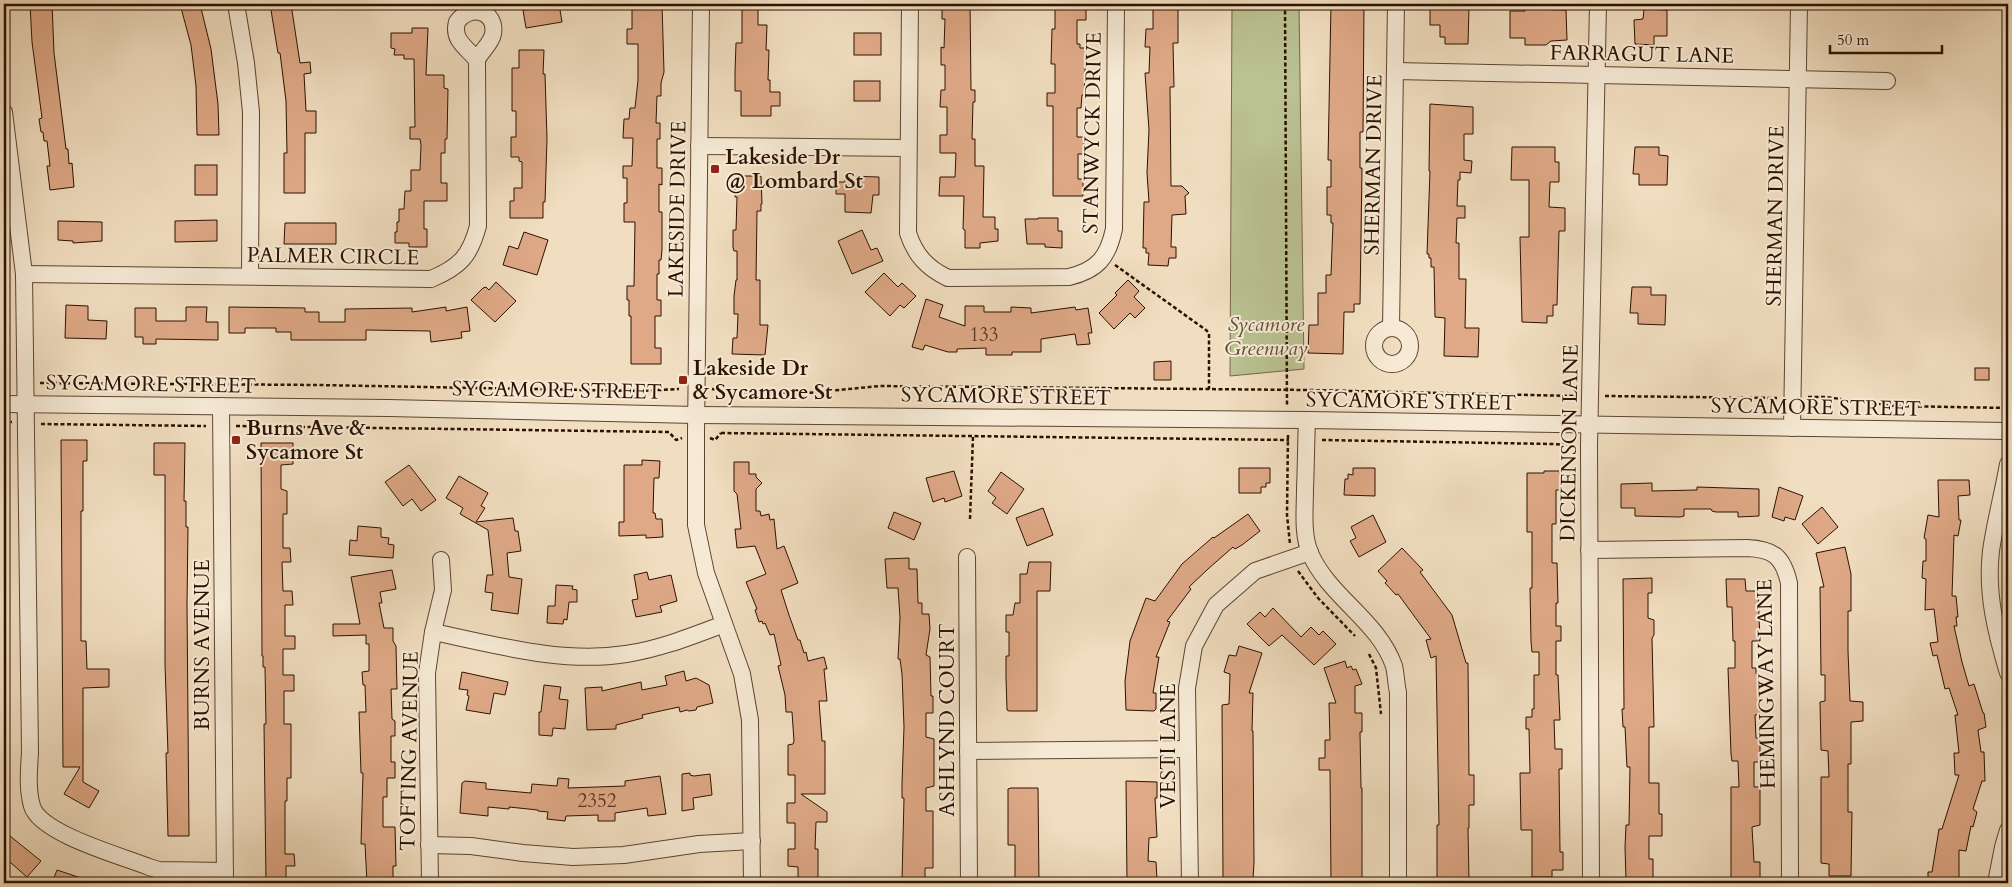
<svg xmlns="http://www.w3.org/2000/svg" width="2012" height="887" viewBox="0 0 2012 887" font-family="Cardo,serif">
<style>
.green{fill:#bac192;stroke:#736949}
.building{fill:#dfa987;stroke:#2c1100}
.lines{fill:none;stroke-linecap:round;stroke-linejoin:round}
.minor-casing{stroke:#5d4430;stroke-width:18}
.path{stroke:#2c1100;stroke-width:2.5;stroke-dasharray:4 2.5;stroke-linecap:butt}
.minor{stroke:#f6ead6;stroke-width:16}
.poi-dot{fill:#8f2418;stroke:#f6ead6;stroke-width:2}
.labels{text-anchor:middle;stroke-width:4;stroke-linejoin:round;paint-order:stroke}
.number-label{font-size:19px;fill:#593722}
.street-label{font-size:21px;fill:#2c1100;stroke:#f6ead6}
.poi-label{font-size:21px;font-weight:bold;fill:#2c1100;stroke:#f6ead6;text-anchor:start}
.park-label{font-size:21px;font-style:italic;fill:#5e4f33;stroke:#f6ead6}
</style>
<rect width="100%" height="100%" fill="#f1dec0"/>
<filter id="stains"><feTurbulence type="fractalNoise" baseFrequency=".004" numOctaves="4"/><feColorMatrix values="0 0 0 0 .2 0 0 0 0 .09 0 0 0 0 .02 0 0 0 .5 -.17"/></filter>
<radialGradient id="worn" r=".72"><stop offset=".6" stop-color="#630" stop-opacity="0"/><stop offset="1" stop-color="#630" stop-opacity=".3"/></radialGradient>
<!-- green -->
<path class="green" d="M1232,4H1299L1304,369L1230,376Z"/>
<!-- building -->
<g class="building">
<path d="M30,4H52L54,53L66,149H68L69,164L72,163L74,187L50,190L47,166H50L47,141H44L43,132H41L39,119L42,118L32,42Z"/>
<path d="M180,4H200L211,49L218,104L219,135H197L196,86L191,45Z"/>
<path d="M270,4H291L300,63L310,62L311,73L304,74L306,111H316V133H305V193H284V153H287L286,101L280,53H278Z"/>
<path d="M533,4H559L562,22L526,28L523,10L534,9Z"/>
<path d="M632,4H662L664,72L661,83V96H657L656,123H660V139H657V168H662V185L659,184V212H662V250L661,260H659V274H657V300H661V316H655V348H661V364H631V316H629V300H627V286H634L635,222H624V203H627V178H623V166H632L633,138H623L624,119H629L630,108H635L638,80V44H627V29H632Z"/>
<path d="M742,4H758V25H767L766,50H769L768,80H770V92H780V106H771V116H741V91H735V72L736,43H742Z"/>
<path d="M942,4H970L971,90H975V102H973L972,139H975V166H984L983,217H995V229H998V241L980,243V248H965V230L963,229L964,196H939L940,177H955L956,153H940V135H947V107H940L941,90H945V65H941V47L944,48L945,19H942Z"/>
<path d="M1055,4H1086V20H1077V44H1080V48H1086L1084,95H1082L1081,108H1077V137H1084V154H1078V179H1083V196H1053V106H1047V93H1055V64H1051L1052,29H1055Z"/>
<path d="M1331,4H1364L1363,132H1360V168H1362L1360,304H1354V312H1344L1343,354L1308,353L1309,325H1318V293H1326V275H1331L1333,223H1331V215H1327V187H1331V160H1328Z"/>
<path d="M1430,4L1469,7L1468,44H1445V37H1440V25H1430Z"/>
<path d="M1153,8H1178V43H1173L1174,87H1170L1171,186H1182L1189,193L1185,196L1186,214L1172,215L1171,247H1176V258H1169L1168,266L1148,265L1149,253H1146V248H1143L1144,202H1149L1147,173L1149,130L1145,73H1149L1150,47H1145L1146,29H1153Z"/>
<path d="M1525,9L1566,10L1567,40L1551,41L1546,45H1525V38H1510V11H1525Z"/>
<path d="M1644,9L1667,10V36H1654V45L1635,44L1634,20L1643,19Z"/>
<path d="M412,28H428L426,75H444V88L448,89L447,139H445V153H441V183H447V201H424V229H427V247H409V243H395V232H397V222H399V209H404L405,191H411V170H420L421,145L420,139H410V127H415L414,59H404V55H394L395,49L391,48V33H412Z"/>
<rect x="854" y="33" width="27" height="22"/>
<path d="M519,50H544L543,74H545L547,139L545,202H543V218H510V201H514V188H522V162L519,161V157H511V137H516V111H512V68H519Z"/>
<rect x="854" y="81" width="26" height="20"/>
<path d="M1430,104L1473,107V134H1464V160L1472,161L1471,173L1460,172V180H1458L1457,206H1465V218H1457L1456,243H1459V279H1466L1465,328H1479L1478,357L1444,356L1445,318L1435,317L1434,267H1431V258H1429V254H1427L1430,171H1429Z"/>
<path d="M1512,147H1555V162H1559V182H1550L1549,207L1565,208V231H1559L1557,305H1553V316H1547V323L1522,322L1520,237H1529V180H1511Z"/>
<path d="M1635,147H1659V155L1668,156L1667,185H1639V174H1633Z"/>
<rect x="195" y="165" width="22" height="30"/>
<path d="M735,176H761L762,204H761V211H757L756,280H760V325H768L765,355L732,354L733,338H737L738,314H734V296L736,280H737V251H734L733,247V230H736L737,197H735Z"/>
<path d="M845,176L879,177V195H873L871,213L845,212V194H836V182H845Z"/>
<path d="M1038,218H1058V231H1062V248L1045,247V244H1027L1025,219H1038Z"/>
<path d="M217,220V241L175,242V221Z"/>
<path d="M58,221L102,222V241L73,243V241L58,240Z"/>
<path d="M285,223H336V244H284Z"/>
<path d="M862,230L871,250L877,248L883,261L852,274L838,241Z"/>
<path d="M524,232L548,240L537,275L503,265L509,246L518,249Z"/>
<path d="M884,273L898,287L902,283L916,296L904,308L900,305L890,316L865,292Z"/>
<path d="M1128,280L1139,291L1134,297L1145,308L1135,318L1130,313L1114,329L1099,313L1117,295L1115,293Z"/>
<path d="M496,282L516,301L495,322L471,300L483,288L486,287L489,290Z"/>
<path d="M1632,287H1651V295H1666L1665,325L1638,324V313H1630Z"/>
<path d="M926,299L943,305L939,317L965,326V306H984V312H1011V307L1031,308V313L1075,307L1076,310L1088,308L1092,333H1088L1090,344L1077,345L1075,334L1041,339V352H1012V355H986V348L957,349V352H948L925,345L923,350L912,347Z"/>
<path d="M66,305L88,306V320L107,321L106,339L65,338Z"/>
<path d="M186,307H207L206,322H218V340L156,339V344H143V337H135V308H156V321H186Z"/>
<path d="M229,307L305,308V312H319V322H345V309L412,308V312L446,307V311L467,307L470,331L461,332L462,338L431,342L430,331L366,330V340H291V332H276V328H245V333H229Z"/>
<path d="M1171,361V380H1154V362Z"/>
<rect x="1975" y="368" width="14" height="12"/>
<path d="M61,440H87V461H83V511H81V641H86L87,669H109V687L83,688V782L99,791L89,808L64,794L80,767H63Z"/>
<path d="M154,443H185L184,501H186V527H188L187,605L189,836H168L166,753H168L165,664V475H154Z"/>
<path d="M261,443H293V464L281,465V489L287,491V514H283V548H290L291,562H282L283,591H292L293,605H285V636H295V649H283V675H294V691H284V724H291V778H287V801H285V854H294L295,866H286V883H266L264,724H266L265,667H263V656H262Z"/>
<path d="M642,460L660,461L659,478H654L653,513H655L656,519H662L663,537L646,538V535L619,536V522H624V465H642Z"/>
<path d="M734,462H749V474H756V477L762,483L756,489V511H760L761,516L769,514L770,520L774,519L777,549L784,546L798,583L781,590L789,615L798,640H800L804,653L806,652L808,661L824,657L827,669H824L827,701H819L822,741H825V794H801L827,812V822H816L815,849H818V883H798V867L788,866V849H795V823H787V803H795V775H788V745L793,744L794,741L792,712H786L785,695L778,666L781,665L774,634L770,635L765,623L763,624L762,621L759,622L755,610L757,609L746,582L766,574L755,546L737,548L735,529H741L737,494L734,491Z"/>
<path d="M409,465L436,500L421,511L412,499L403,506L385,482Z"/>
<path d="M1239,468H1270V483H1266V487H1261V493H1239Z"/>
<path d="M1353,468H1375V496L1344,495L1345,479H1348V474L1353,475Z"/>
<path d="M954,471L962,496L945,502L944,498L933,502L926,478Z"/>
<path d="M1544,471H1560V490H1556V524H1552V563H1557L1558,603H1556V626H1561V641H1556V675H1558L1560,720H1554L1555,749H1562V769H1559L1560,852H1563V870H1552V877H1532V830H1521L1520,773H1530L1529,729H1526V717H1532V709H1534V675H1539V652H1532L1531,642L1530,588H1532V532H1527V473H1544Z"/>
<path d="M1001,472L1024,489L1007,514L992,503L996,498L988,491Z"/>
<path d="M459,476L488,493L481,506L485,508L476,522L513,518L515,531H518L521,551L507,553L509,577L522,579L518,614L491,610L493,593L485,592L487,575H493L488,530L460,514L463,508L446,498Z"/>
<path d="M1938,480H1969L1970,495L1958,496L1959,520H1961L1958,536L1954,535L1952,596H1956L1958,617H1956L1957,626H1954L1962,662L1969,686L1974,684L1983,713H1984L1986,727L1978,730L1981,752H1984L1985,781H1982L1973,809L1977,812L1973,827L1971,826L1966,851L1959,850V883H1928V872H1932L1939,829H1942L1959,775H1955L1954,753H1959L1955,715H1958L1949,688L1945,689L1937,655L1933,656L1930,643L1938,642L1934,609L1925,610L1926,579L1922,578L1923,561H1926V539L1924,538L1928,515L1939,517Z"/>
<path d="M1652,483V491L1697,490V487L1759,489V516L1738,517V512H1716L1712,511L1711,509H1684V516L1680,517L1635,516V508H1621V484Z"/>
<path d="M1779,487L1803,496L1795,520L1785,517L1784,521L1772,517Z"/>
<path d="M1822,507L1838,527L1818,544L1802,524Z"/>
<path d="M1043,508L1053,535L1027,546L1016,518Z"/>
<path d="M894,512L921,523L914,540L888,528Z"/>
<path d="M1248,514L1260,531L1242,545L1235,549L1233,547L1208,569L1189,587L1191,589L1167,621L1170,622L1156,657H1159L1153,693H1156V709L1154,711L1126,710L1125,681L1130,641L1146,598L1155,601L1182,564L1213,537L1214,538Z"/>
<path d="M1373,515L1386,542L1359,557L1350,541L1356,538L1351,527Z"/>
<path d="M358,526L381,528V537L389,538L388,544L394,545L393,558L349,555L350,540L357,541Z"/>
<path d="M1845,547L1851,574V611H1848V651L1850,701L1863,702V721L1851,722V764H1848V812H1852L1851,876H1829V864L1821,863V777H1829L1828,751L1821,750L1820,702L1825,701V675H1821L1820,587H1824L1816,553Z"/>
<path d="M1402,548L1423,570L1420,572L1452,615L1466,663H1468L1469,775H1474V805H1469V828H1468L1469,881L1437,882V825H1439L1436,656L1431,658L1426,640L1431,639L1398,594L1396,595L1385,583L1387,581L1378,571Z"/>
<path d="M909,558V569H917L918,603H922V614H929L930,629L926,655L930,657L931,696H933V713H926V737L934,739V786L926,788V811H933V868H925V879L902,880L904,798H902V784L904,727L902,674L900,659H898L900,618L898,588H887L885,559Z"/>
<path d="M1029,562H1051L1050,591H1037V711H1009L1007,710L1006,677V656H1009V632H1006V615H1013L1015,603H1020V574H1027Z"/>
<path d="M392,570L396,589L380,592L382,603H379L384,628H393V641L396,646L397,689H391L392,719L395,721V736H391V762H395V778H387V797H383V827H395L396,866H393V883H367L365,844H361L363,773H361L359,712H366L365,685H363L362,672L369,671V644H366V635L333,636V624H360L351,577Z"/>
<path d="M647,572L649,580L671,575L677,601L660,606L662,612L636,617L632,600L638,599L634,575Z"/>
<path d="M1652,578V593H1648V618L1654,620V635L1652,638L1654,727H1649V783H1659V814H1662V836H1649V859H1653V880L1626,881L1625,847L1626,825H1629L1630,767H1627L1625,727H1623L1622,709H1624L1623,579Z"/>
<path d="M1726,579H1745L1746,591H1758L1760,641H1752V668H1756V674H1759L1760,714L1755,715L1756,738H1760V762H1754V787H1760V825L1752,827L1754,862H1760V878H1731V787H1739L1738,761H1732L1731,754L1728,668H1735V641H1733L1732,607H1727Z"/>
<path d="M556,585L573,586L572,589L577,590V602H569L567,620L564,619L563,624L547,623L548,606H555Z"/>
<path d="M1273,608L1301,637L1311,627L1319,635L1323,631L1336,644L1314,665L1282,635L1269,646L1247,624L1260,612L1265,617Z"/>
<path d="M1239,646L1262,653L1249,693H1253L1252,731H1253L1254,863L1253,878H1225L1223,877L1222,705L1229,704L1230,674L1224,672L1229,655L1236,656Z"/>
<path d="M1345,661L1347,668L1351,666L1353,670L1356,669L1362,684L1355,686V713H1362V732H1360L1361,788H1362V883H1331L1330,770H1319V758H1325V740H1330L1329,703H1336L1324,668Z"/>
<path d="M684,671L686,681L696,678L709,685L713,703L697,707L696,710L689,711L687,710L680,712L679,707L642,715L643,718L616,725V729L587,730L585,688L602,687V691L641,682L642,690L667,685L665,676Z"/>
<path d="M462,672L508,682L505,695L494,693L490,714L466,710L469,696L467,695L468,690L459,689Z"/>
<path d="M544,685L561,687L559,699L568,700L565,729L553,728L552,736L539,735V712H541Z"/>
<path d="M690,773V775L694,776L710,774L712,795L693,798L694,809L682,811V774Z"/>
<path d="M660,776L666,814L648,816L647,808L615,813V821H598V815L566,816L565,821L547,819L548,812L538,811V810L509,807V809L488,807V816L460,813L462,783L465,781L486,783V789L531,793L532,784L557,786L558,778L569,779L568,788L625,786V781Z"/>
<path d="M1126,781L1157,782V798H1155L1157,837L1149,838L1148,861L1156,862L1157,879L1150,880V883H1127Z"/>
<path d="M1011,788H1038L1039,883H1015V845H1008V789Z"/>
<path d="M10,836L41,861L27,877L4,857V844Z"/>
<path d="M57,870L90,881V883H52Z"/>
</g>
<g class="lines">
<!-- minor casing -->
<g class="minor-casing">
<g id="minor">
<path d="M236,4L246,63L251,112L250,276"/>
<path d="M701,4L696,433V525L706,573L742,674L750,720L752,883"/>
<path d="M910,4L908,233C915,255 927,268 948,278L1069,277C1098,270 1108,257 1114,229L1116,4"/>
<path d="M1395,71L1887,81"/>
<path d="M4,112L24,274L30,752C29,770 27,789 32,806C40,834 122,856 149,867L159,870L225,871"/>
<path d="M699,146L908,148"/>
<path d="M24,274L431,279C460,267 470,256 478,226L477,60C481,51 491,44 493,34C497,10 469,4 457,22C452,40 466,47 477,60"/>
<circle cx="1392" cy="346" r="18"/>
<path d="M1391,328L1396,4"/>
<path d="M4,404L388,408L696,415L1307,420L2008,431"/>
<path d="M221,406L225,883"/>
<path d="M1307,420C1306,443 1306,466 1305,489C1305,510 1302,533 1310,553C1329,597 1378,620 1394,666C1396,674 1396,684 1398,692V883"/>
<path d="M1792,428L1799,4"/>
<path d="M2008,464C2003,493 1995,522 1991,551C1986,593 1996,633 2008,673"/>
<path d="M1589,550L1747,548C1774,549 1783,557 1789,583L1790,883"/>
<path d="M967,557L969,883"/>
<path d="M433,632C497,645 561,664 626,654C660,649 692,636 724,624"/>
<path d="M968,751L1188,749"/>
<path d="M429,845L471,846L523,853L573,857L624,855L699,844L752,841"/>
<path d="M430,883L427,673L433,632L443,590L441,560"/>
<path d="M1190,883L1187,688L1194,646L1216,605L1255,571L1310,552"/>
<path d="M1591,883L1589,446L1598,4"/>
<path d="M1996,883L2003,847L2008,830"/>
</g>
</g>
<!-- path -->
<g class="path">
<path d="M1285,4L1287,405"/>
<path d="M1115,265L1206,330L1209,333V389"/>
<path d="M40,383L318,385L639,391L679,389"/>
<path d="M712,389L740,392L807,393L880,386L1308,390L1575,396"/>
<path d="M1605,396L1777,398"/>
<path d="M1808,397H1825L1896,406L2008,408"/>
<path d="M4,422H12"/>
<path d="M41,424L206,426"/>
<path d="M236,426L669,432L676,440L682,438"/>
<path d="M721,433L1289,440"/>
<path d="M1288,435L1287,515L1290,544"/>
<path d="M710,438L715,440L721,433"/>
<path d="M1322,440L1552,444L1571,445L1573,447"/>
<path d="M970,519L973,436"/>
<path d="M1298,571L1318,598L1355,636"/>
<path d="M1369,654L1376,668L1381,714"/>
</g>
<!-- minor -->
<use href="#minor" class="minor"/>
</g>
<!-- markers -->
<g class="poi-dot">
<rect x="710" y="164" width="10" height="10" rx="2.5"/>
<rect x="678" y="375" width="10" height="10" rx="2.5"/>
<rect x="231" y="435" width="10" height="10" rx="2.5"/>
</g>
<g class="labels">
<!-- number labels -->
<g class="number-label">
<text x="984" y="341">133</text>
<text x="597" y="807">2352</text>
</g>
<!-- street labels -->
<g class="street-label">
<text transform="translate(1642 54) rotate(1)" y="7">FARRAGUT LANE</text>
<text transform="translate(1092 133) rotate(-89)" y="7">STANWYCK DRIVE</text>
<text transform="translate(1373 165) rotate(-89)" y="7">SHERMAN DRIVE</text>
<text transform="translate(677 209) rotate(-89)" y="7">LAKESIDE DRIVE</text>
<text transform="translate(1775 216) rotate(-89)" y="7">SHERMAN DRIVE</text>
<text transform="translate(333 256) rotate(1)" y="7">PALMER CIRCLE</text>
<text transform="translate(151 384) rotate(1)" y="7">SYCAMORE STREET</text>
<text transform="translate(557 390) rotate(1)" y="7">SYCAMORE STREET</text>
<text transform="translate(1006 396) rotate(1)" y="7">SYCAMORE STREET</text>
<text transform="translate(1411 401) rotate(1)" y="7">SYCAMORE STREET</text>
<text transform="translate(1816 407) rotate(1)" y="7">SYCAMORE STREET</text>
<text transform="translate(1569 443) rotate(-89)" y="7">DICKENSON LANE</text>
<text transform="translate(202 645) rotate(-90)" y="7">BURNS AVENUE</text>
<text transform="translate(1766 684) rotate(-91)" y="7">HEMINGWAY LANE</text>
<text transform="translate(947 720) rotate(-90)" y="7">ASHLYND COURT</text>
<text transform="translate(1168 746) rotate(-90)" y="7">VESTI LANE</text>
<text transform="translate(409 751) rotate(-89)" y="7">TOFTING AVENUE</text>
</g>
<!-- poi labels -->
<g class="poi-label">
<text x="725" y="164">Lakeside Dr<tspan x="725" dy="24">@ Lombard St</tspan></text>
<text x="693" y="375">Lakeside Dr<tspan x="693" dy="24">&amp; Sycamore St</tspan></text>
<text x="246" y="435">Burns Ave &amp;<tspan x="246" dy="24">Sycamore St</tspan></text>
</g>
<!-- park labels -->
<g class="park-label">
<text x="1266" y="331">Sycamore<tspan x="1266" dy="24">Greenway</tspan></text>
</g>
</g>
<!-- margin -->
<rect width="2012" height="887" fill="none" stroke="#f1dec0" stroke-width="20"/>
<rect x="5" y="5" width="2002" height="877" fill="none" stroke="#2c1100" stroke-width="2.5"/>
<rect x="10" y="10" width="1992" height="867" fill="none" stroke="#2c1100"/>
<!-- scale -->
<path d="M1830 45v8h112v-8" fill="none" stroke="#2c1100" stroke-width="2.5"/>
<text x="1837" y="45" font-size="15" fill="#2c1100" stroke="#f6ead6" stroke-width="4" paint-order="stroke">50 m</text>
<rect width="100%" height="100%" filter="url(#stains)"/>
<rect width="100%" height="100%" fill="url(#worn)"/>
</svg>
